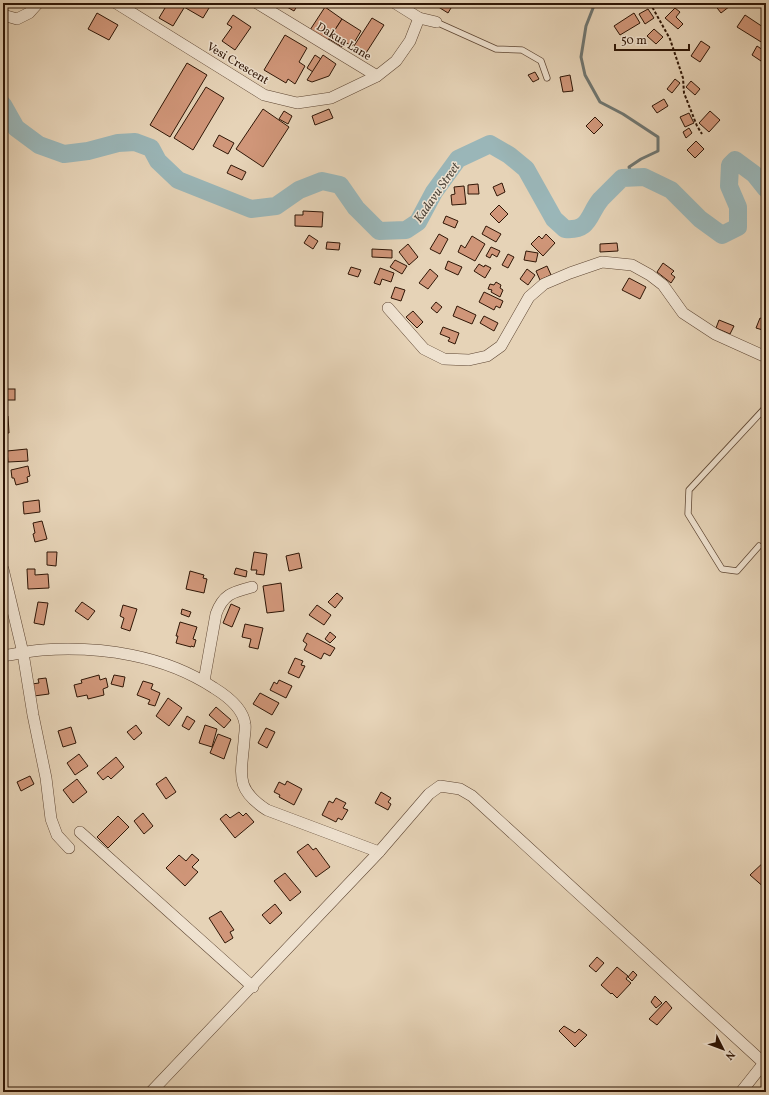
<svg xmlns="http://www.w3.org/2000/svg" width="769" height="1095" viewBox="0 0 769 1095" font-family="Vollkorn,serif">
<style>
.lines{fill:none;stroke-linecap:round;stroke-linejoin:round}
.stream{stroke:#6f7671;stroke-width:3}
.river{stroke:#9ab6b8;stroke-width:18}
.building{fill:#d09679;stroke:#2f1606}
.service-casing{stroke:#5d4532;stroke-width:7}
.minor-casing{stroke:#5d4532;stroke-width:12}
.path{stroke:#2f1606;stroke-width:2;stroke-dasharray:3 2;stroke-linecap:butt}
.service{stroke:#efe2d0;stroke-width:5.5}
.minor{stroke:#efe2d0;stroke-width:11}
.labels{text-anchor:middle;stroke-width:3;stroke-linejoin:round;paint-order:stroke}
.street-label{font-size:12px;fill:#2f1606;stroke:#efe2d0}
.water-label{font-size:13px;font-style:italic;fill:#4f463b;stroke:#efe2d0}
</style>
<rect width="100%" height="100%" fill="#e6d3b7"/>
<filter id="stains"><feTurbulence type="fractalNoise" baseFrequency=".005" numOctaves="4"/><feColorMatrix values="0 0 0 0 .2 0 0 0 0 .09 0 0 0 0 .02 0 0 0 .5 -.17"/></filter>
<radialGradient id="worn" r=".72"><stop offset=".6" stop-color="#630" stop-opacity="0"/><stop offset="1" stop-color="#630" stop-opacity=".3"/></radialGradient>
<g class="lines">
<!-- stream -->
<path class="stream" d="M595,3L586,26L581,57L585,75L600,102L623,114L658,137V151L641,159L629,167L632,177"/>
<!-- river -->
<path class="river" d="M3,105L16,128L39,145L64,154L88,151L118,143L135,142L151,148L158,161L178,180L251,209L276,206L299,190L322,181L340,185L356,208L379,231L406,230L418,222L434,192L458,159L490,144L509,155L526,169L554,219L565,229C591,231 588,214 601,199C608,192 615,185 622,178L644,177L671,190L700,219L722,235L738,227V207L729,186L730,165L735,160L754,174L766,189"/>
</g>
<!-- building -->
<g class="building">
<path d="M168,3H187L173,26L159,18Z"/>
<path d="M187,3H212L203,18L184,7Z"/>
<path d="M280,3H299L294,11Z"/>
<path d="M432,3H454L448,13Z"/>
<path d="M715,3H734L721,13L714,4Z"/>
<path d="M325,7L342,19L327,42L310,30Z"/>
<path d="M675,8L680,12L676,17L683,24L678,29L665,18Z"/>
<path d="M648,9L654,18L645,24L639,14Z"/>
<path d="M97,13L118,25L109,40L88,29Z"/>
<path d="M634,13L640,23L620,35L614,26Z"/>
<path d="M233,15L251,27L235,50L222,41L232,27L227,24Z"/>
<path d="M745,15L766,29V45L737,27Z"/>
<path d="M372,18L384,25L366,53L354,46Z"/>
<path d="M342,19L361,31L352,46L345,42L342,47L329,39Z"/>
<path d="M654,29L663,37L656,44L647,36Z"/>
<path d="M285,35L307,48L299,62L305,66L295,84L288,79L286,83L264,70Z"/>
<path d="M701,41L710,47L700,62L691,56Z"/>
<path d="M757,46L766,52L761,61L752,55Z"/>
<path d="M315,55L321,59L313,72L307,68Z"/>
<path d="M323,55L336,64L329,76L312,82L307,80Z"/>
<path d="M187,63L207,75L170,137L150,125Z"/>
<path d="M535,72L539,79L533,82L528,75Z"/>
<path d="M570,75L573,91L563,92L560,77Z"/>
<path d="M675,79L680,83L672,93L667,89Z"/>
<path d="M691,81L700,89L695,95L686,87Z"/>
<path d="M206,87L224,98L193,150L174,138Z"/>
<path d="M664,99L668,106L657,113L652,106Z"/>
<path d="M263,109L289,127L263,167L236,149Z"/>
<path d="M329,109L333,118L315,125L312,116Z"/>
<path d="M284,111L292,116L288,124L279,119Z"/>
<path d="M710,111L720,120L709,132L699,123Z"/>
<path d="M689,113L694,123L685,127L680,117Z"/>
<path d="M595,117L603,125L594,134L586,126Z"/>
<path d="M689,128L692,133L686,138L683,132Z"/>
<path d="M219,135L234,143L228,154L213,146Z"/>
<path d="M696,141L704,149L695,158L687,150Z"/>
<path d="M231,165L246,172L242,180L227,173Z"/>
<path d="M502,183L505,192L497,196L493,187Z"/>
<path d="M478,184L479,194H468V185Z"/>
<path d="M464,186L466,204L452,205L451,195L455,194L454,187Z"/>
<path d="M499,205L508,214L499,223L490,214Z"/>
<path d="M303,211L323,212L322,227L295,226V215H303Z"/>
<path d="M446,216L458,221L455,228L443,223Z"/>
<path d="M486,226L501,234L496,242L482,234Z"/>
<path d="M439,234L448,239L440,254L430,249Z"/>
<path d="M546,234L555,243L543,256L531,244L539,236L542,239Z"/>
<path d="M309,235L318,241L313,249L304,243Z"/>
<path d="M472,236L485,244L475,261L458,252L461,245L465,248Z"/>
<path d="M327,242L340,243L339,250L326,249Z"/>
<path d="M617,243L618,251L600,252V244Z"/>
<path d="M408,244L418,257L409,265L399,252Z"/>
<path d="M491,247L500,251L497,257L492,254L490,258L486,256Z"/>
<path d="M372,249L392,250V258L372,257Z"/>
<path d="M526,251L538,253L536,262L524,260Z"/>
<path d="M508,254L514,257L508,268L502,265Z"/>
<path d="M395,260L407,266L402,274L390,267Z"/>
<path d="M448,261L462,267L458,275L445,269Z"/>
<path d="M663,263L674,271L671,274L675,277L671,283L657,272Z"/>
<path d="M479,264L484,267L485,265L491,268L485,278L474,271Z"/>
<path d="M547,266L551,275L540,280L536,271Z"/>
<path d="M351,267L361,270L358,277L348,274Z"/>
<path d="M380,268L394,273L391,282L382,279L380,285L374,283Z"/>
<path d="M430,269L438,276L428,289L419,283Z"/>
<path d="M527,269L535,275L528,285L520,279Z"/>
<path d="M629,278L646,287L640,299L622,290Z"/>
<path d="M496,282L501,285L500,288L503,290L500,297L491,292L492,290L488,289L490,284L494,285Z"/>
<path d="M395,287L405,290L401,301L391,298Z"/>
<path d="M484,292L503,301L500,308L496,306L494,310L479,302Z"/>
<path d="M436,302L442,307L437,313L431,308Z"/>
<path d="M457,306L476,315L472,324L453,316Z"/>
<path d="M413,311L423,322L417,328L406,317Z"/>
<path d="M484,316L498,323L494,331L480,323Z"/>
<path d="M760,318L766,320V331L756,328Z"/>
<path d="M719,320L734,326L730,334L716,328Z"/>
<path d="M443,327L459,333L455,344L448,341L450,338L440,334Z"/>
<path d="M3,363L6,379L3,380Z"/>
<rect x="3" y="389" width="12" height="11"/>
<path d="M8,416L9,433H3V417Z"/>
<path d="M27,449L28,461L8,462L7,451Z"/>
<path d="M28,466L30,476L27,477L28,482L16,485L14,478H12L11,470Z"/>
<path d="M39,500L40,512L24,514L23,502Z"/>
<path d="M42,521L47,539L35,542L33,534L35,533L33,523Z"/>
<path d="M47,552H57L56,566L47,565Z"/>
<path d="M254,552L267,554L264,575L256,574L257,570H251Z"/>
<path d="M299,553L302,568L289,571L286,556Z"/>
<path d="M236,568L247,571L246,577L234,574Z"/>
<path d="M27,569H35V575L48,574L49,588L28,589Z"/>
<path d="M190,571L204,575L203,578L207,579L204,593L186,589Z"/>
<path d="M281,583L284,611L267,613L263,586Z"/>
<path d="M337,593L343,598L335,608L328,602Z"/>
<path d="M38,602L48,603L44,625L34,623Z"/>
<path d="M82,602L95,611L88,620L75,611Z"/>
<path d="M231,604L240,608L232,627L223,623Z"/>
<path d="M123,605L137,609L130,631L121,628L124,618L120,616Z"/>
<path d="M317,605L331,615L324,625L309,615Z"/>
<path d="M182,609L191,612L189,617L181,614Z"/>
<path d="M180,622L197,627L193,639L196,640L194,647L191,646V647L176,643L178,636H176Z"/>
<path d="M245,624L263,628L258,649L249,647L251,639L242,637Z"/>
<path d="M330,632L336,637L330,643L325,639Z"/>
<path d="M307,633L335,648L330,656L324,653L321,659L304,650L307,644L303,641Z"/>
<path d="M295,658L303,661L301,665L305,666L299,678L288,673Z"/>
<path d="M99,675L100,680L106,678L108,687L103,689L104,695L88,699L87,695L77,697L74,685L82,683L81,680Z"/>
<path d="M114,675L125,677L123,687L111,684Z"/>
<path d="M46,678L49,694L34,696L32,684L39,683L38,679Z"/>
<path d="M279,680L292,686L286,698L270,690L274,682L277,684Z"/>
<path d="M143,681L153,684L151,689L160,693L155,706L148,704L150,700L137,695Z"/>
<path d="M260,693L279,703L272,715L253,704Z"/>
<path d="M168,698L182,708L169,726L156,716Z"/>
<path d="M216,707L231,720L224,728L209,715Z"/>
<path d="M187,716L195,721L189,730L182,726Z"/>
<path d="M136,725L142,733L134,740L127,732Z"/>
<path d="M205,725L217,729L212,747L199,743Z"/>
<path d="M71,727L76,743L63,747L58,731Z"/>
<path d="M266,728L275,732L267,748L258,743Z"/>
<path d="M218,734L231,739L224,759L210,753Z"/>
<path d="M79,754L88,766L75,775L67,763Z"/>
<path d="M116,757L124,767L111,779L108,776L103,780L97,773Z"/>
<path d="M30,776L34,784L21,791L17,782Z"/>
<path d="M166,777L176,792L166,799L156,784Z"/>
<path d="M77,779L87,792L73,803L63,790Z"/>
<path d="M287,781L302,789L294,805L279,797L280,795L274,792L279,782L285,785Z"/>
<path d="M381,792L391,798L388,802L391,804L388,810L375,803Z"/>
<path d="M336,798L346,803L343,808L348,810L342,820L338,818L336,822L322,815L329,801L333,803Z"/>
<path d="M239,812L243,816L246,813L254,822L235,838L220,819L226,814L230,818Z"/>
<path d="M143,813L153,826L144,834L134,821Z"/>
<path d="M118,816L129,827L108,848L97,837Z"/>
<path d="M308,844L313,850L316,848L330,867L316,877L297,852Z"/>
<path d="M192,854L199,860L192,867L198,872L185,886L166,868L179,855L186,861Z"/>
<path d="M766,860V889L750,875Z"/>
<path d="M285,873L301,892L290,901L274,881Z"/>
<path d="M275,904L282,913L270,924L262,915Z"/>
<path d="M221,911L234,930L230,932L233,938L225,943L209,918Z"/>
<path d="M597,957L604,963L596,972L589,966Z"/>
<path d="M617,967L628,976L626,979L631,983L617,998L612,993L611,994L601,985Z"/>
<path d="M633,971L637,975L632,981L628,977Z"/>
<path d="M655,996L662,1003L656,1008L651,1002Z"/>
<path d="M666,1001L672,1008L657,1025L649,1019Z"/>
<path d="M564,1026L575,1033L579,1029L587,1035L575,1047L559,1031Z"/>
</g>
<g class="lines">
<!-- service casing -->
<g class="service-casing">
<g id="service">
<path d="M436,22L496,49L522,50L541,61L547,78"/>
<path d="M759,546L737,571L722,569L688,514L689,490L766,407"/>
</g>
</g>
<!-- minor casing -->
<g class="minor-casing">
<g id="minor">
<path d="M116,3L264,95L297,103L331,98L377,76L396,61L410,41L419,18"/>
<path d="M257,3L377,76"/>
<path d="M395,3L419,18L436,22"/>
<path d="M3,15L17,19L29,13L38,3"/>
<path d="M388,308L424,349L444,359L469,360L487,356L501,346L529,297L544,284L570,273L602,262L632,265L650,275L663,285L683,313L715,334L766,357"/>
<path d="M3,569L23,653L33,715L46,778L51,819L57,835L69,848"/>
<path d="M3,656C16,654 29,651 42,650C101,646 164,655 214,688C227,696 243,708 245,724C246,729 244,736 244,742C241,776 235,789 267,810L379,852"/>
<path d="M204,681L216,614C223,594 233,592 252,587"/>
<path d="M80,832L253,987"/>
<path d="M151,1092L379,852L429,794L440,786L460,789L472,796L766,1065"/>
<path d="M741,1092L764,1063"/>
</g>
</g>
<!-- path -->
<path class="path" d="M650,3L670,39L683,78L684,93L697,126L702,134"/>
<!-- service -->
<use href="#service" class="service"/>
<!-- minor -->
<use href="#minor" class="minor"/>
</g>
<g class="labels">
<!-- street labels -->
<g class="street-label">
<text transform="translate(344 41) rotate(31)" y="4">Dakua Lane</text>
<text transform="translate(238 63) rotate(31)" y="4">Vesi Crescent</text>
</g>
<!-- water labels -->
<g class="water-label">
<text transform="translate(436 192) rotate(-55)" y="5">Kadavu Street</text>
</g>
</g>
<!-- margin -->
<rect width="769" height="1095" fill="none" stroke="#e6d3b7" stroke-width="16"/>
<rect x="4" y="4" width="761" height="1087" fill="none" stroke="#2f1606" stroke-width="2"/>
<rect x="8" y="8" width="753" height="1079" fill="none" stroke="#2f1606"/>
<!-- north arrow -->
<g transform="translate(723 1049) rotate(132)" stroke="#efe2d0" stroke-width="3" paint-order="stroke">
<path d="M0-3L7 15L0 10L-7 15Z" fill="#2f1606"/>
<text y="-6" font-size="11" font-weight="bold" text-anchor="middle" fill="#2f1606">N</text>
</g>
<!-- scale -->
<path d="M615 44v6h74v-6" fill="none" stroke="#2f1606" stroke-width="2"/>
<text x="621" y="44" font-size="12" fill="#2f1606" stroke="#efe2d0" stroke-width="3" paint-order="stroke">50 m</text>
<rect width="100%" height="100%" filter="url(#stains)"/>
<rect width="100%" height="100%" fill="url(#worn)"/>
</svg>
